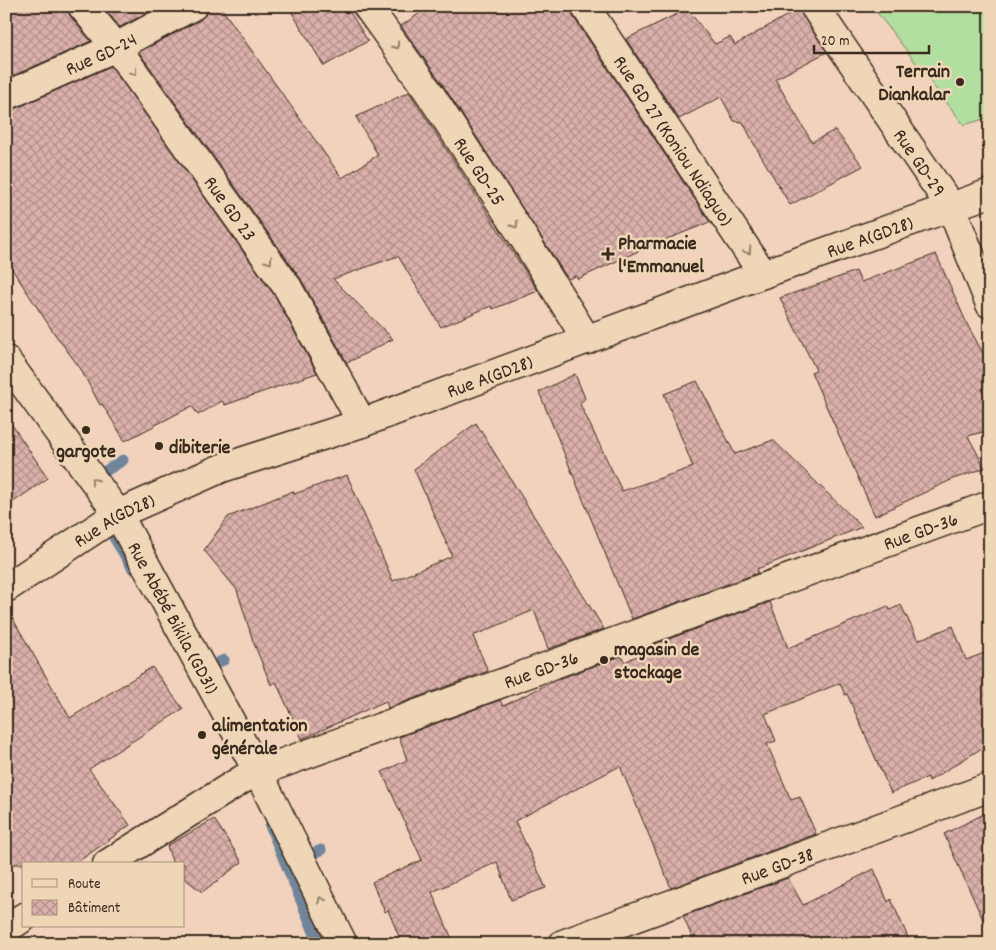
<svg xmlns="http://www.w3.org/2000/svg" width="996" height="950" viewBox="0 0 996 950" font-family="Dekko,sans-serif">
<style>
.grass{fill:#b0df9f;stroke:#76845e}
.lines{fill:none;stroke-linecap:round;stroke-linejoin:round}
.stream{stroke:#70859b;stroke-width:11}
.building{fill:url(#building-cross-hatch);stroke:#3b2a1e}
.minor-casing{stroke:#3b2a1e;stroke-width:31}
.secondary-casing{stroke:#3b2a1e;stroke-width:31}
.minor{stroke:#efd6b7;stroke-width:28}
.secondary{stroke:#efd6b7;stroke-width:28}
.oneway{stroke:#95806a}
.poi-dot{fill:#3b2a1e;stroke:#efd6b7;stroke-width:2}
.labels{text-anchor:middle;stroke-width:5;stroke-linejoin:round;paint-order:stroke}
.street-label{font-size:20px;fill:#3b2a1e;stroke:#efd6b7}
.poi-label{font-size:20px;font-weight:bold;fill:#3b2a1e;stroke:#efd6b7;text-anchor:start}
</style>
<defs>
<pattern id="building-cross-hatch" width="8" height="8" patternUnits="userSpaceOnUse" patternTransform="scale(1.25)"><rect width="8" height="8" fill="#dbb0ab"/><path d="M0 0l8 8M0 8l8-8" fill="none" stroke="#b38f8b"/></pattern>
</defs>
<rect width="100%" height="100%" fill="#f2d2bc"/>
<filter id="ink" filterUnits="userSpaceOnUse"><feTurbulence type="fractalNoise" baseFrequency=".02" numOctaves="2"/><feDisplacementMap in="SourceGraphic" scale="10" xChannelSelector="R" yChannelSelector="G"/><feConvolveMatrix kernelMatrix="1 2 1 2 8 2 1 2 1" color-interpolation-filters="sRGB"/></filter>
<g filter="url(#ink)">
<!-- grass -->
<path class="grass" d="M872,6H990V117L964,125Z"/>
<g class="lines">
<!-- stream -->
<g class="stream">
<path d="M91,480L123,460"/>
<path d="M104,521L133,569"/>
<path d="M219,662L224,660"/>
<path d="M270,826L319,944"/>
<path d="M299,859L321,850"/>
</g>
</g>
<!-- building -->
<g class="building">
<path d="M6,6H67L70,16L91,41L6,79Z"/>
<path d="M102,6H159L120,27Z"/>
<path d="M209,6H220L342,178L378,155L356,117L409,92L538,291L493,309L491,306L441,327L398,256L333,279L393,339L347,363L301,279L139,52L200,20L206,14Z"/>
<path d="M288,6H346L368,41L324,66Z"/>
<path d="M430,6H569L572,15L710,222L645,248L578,279L576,276L568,279L441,82L401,26Z"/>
<path d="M687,9L715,44L730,37L735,45L798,9L827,52L775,79L812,142L835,130L863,166L790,205L754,144L743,122L734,121L721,97L679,119L626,39Z"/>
<path d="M111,66L275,296L317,373L225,405L222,401L198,415L192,406L125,441L102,404L100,405L80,368L54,333L6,260V111L12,110Z"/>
<path d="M936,254L967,324L990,366V430L968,436L985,468L953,479L875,516L811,372L816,370L780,298L856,271L861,282Z"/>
<path d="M575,374L585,398L580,404L622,491L693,467L664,394L697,381L735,454L773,440L862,527L757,569L758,573L632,619L539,392Z"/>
<path d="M6,416L48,478L6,507Z"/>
<path d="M476,423L604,629L548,649L534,610L473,636L488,671L388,708L386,701L302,739L276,682L271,685L253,641L237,590L204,550L228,517L293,491L294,494L347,475L393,581L452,556L414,469Z"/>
<path d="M770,602L788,648L888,606L890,610L901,605L918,640L953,626L966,660L990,651V743L929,781L928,777L891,793L847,694L845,695L840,683L765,714L776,741L767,744L791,800L800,797L816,834L671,888L620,766L515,821L546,888L511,900L497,862L432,892L454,944H402L388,910L385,912L372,882L422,860L382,772L407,760L399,737L500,700L503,706L554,681L621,656L625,662L646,651L644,648Z"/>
<path d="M6,607L70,718L152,667L183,709L89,769L130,825L75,864H6Z"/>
<path d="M990,811V935L944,834Z"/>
<path d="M214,819L242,862L202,892L184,878V864H173L167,846Z"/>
<path d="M874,869L888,902L891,899L911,944H695L683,916L788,878L803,905Z"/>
</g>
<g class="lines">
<!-- minor casing -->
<g class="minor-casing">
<g id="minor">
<path id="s1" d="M82,6L116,47L288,288L362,423"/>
<path id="s2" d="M367,6L428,91L520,232L587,340"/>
<path id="s3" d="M585,6L763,274"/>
<path id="s4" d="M814,6L951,207L990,304"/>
<path id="s5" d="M6,96L116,47L193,6"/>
<path id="s6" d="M6,588L118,514L222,468L362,423L763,274L990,193"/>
<path id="s7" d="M107,864L243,779L258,772L990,505"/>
<path d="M6,929L24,917"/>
<path id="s8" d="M563,944L990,787"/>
</g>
</g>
<!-- secondary casing -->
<g class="secondary-casing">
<g id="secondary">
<path id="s9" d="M6,360L118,514L258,772L343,944"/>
</g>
</g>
<!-- minor -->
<use href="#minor" class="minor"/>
<!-- secondary -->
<use href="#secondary" class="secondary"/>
</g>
<!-- one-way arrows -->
<defs><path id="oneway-chevron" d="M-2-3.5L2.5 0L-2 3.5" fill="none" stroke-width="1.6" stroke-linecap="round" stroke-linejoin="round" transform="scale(1.25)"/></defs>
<g class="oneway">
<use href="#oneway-chevron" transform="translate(396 46) rotate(54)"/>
<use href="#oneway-chevron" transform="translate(134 72) rotate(55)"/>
<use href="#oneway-chevron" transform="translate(515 225) rotate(57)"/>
<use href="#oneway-chevron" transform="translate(748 251) rotate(56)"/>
<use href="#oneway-chevron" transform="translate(269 261) rotate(55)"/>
<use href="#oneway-chevron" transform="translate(94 481) rotate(-126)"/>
<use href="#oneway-chevron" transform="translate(321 900) rotate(-116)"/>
</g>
</g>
<!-- markers -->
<g class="poi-dot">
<circle cx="960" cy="82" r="5"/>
<path d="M605.5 246.5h5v5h5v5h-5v5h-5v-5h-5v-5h5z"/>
<circle cx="86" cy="430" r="5"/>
<circle cx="159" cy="446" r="5"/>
<circle cx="604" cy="660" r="5"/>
<circle cx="202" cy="735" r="5"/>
</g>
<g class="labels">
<!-- street labels -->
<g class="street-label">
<text dy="7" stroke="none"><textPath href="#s5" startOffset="104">Rue GD-24</textPath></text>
<text dy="7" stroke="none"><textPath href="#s3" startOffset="161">Rue GD 27 (Koniou Ndiaguo)</textPath></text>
<text dy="7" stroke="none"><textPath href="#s4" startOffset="189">Rue GD-29</textPath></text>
<text dy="7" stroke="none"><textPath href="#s2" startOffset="200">Rue GD-25</textPath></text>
<text dy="7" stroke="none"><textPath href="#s1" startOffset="251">Rue GD 23</textPath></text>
<text dy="7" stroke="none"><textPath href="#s6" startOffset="936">Rue A(GD28)</textPath></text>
<text dy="7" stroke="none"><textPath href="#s6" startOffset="531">Rue A(GD28)</textPath></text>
<text dy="7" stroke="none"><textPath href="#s6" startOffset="128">Rue A(GD28)</textPath></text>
<text dy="7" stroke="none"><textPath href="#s7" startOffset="882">Rue GD-36</textPath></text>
<text dy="7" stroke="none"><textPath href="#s9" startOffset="308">Rue Abébé Bikila (GD31)</textPath></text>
<text dy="7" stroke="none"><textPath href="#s7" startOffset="478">Rue GD-36</textPath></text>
<text dy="7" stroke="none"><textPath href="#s8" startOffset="228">Rue GD-38</textPath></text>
</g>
<!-- poi labels -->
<g class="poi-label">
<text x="950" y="77" text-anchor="end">Terrain<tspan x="950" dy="23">Diankalar</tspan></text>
<text x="618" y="249">Pharmacie<tspan x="618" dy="23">l'Emmanuel</tspan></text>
<text x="169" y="453">dibiterie</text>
<text x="86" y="457" text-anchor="middle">gargote</text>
<text x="614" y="655">magasin de<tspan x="614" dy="23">stockage</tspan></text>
<text x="212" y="731">alimentation<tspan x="212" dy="23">générale</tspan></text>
</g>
</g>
<!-- margin -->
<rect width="996" height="950" fill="none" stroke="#efd6b7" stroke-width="25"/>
<rect x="12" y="12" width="971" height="925" fill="none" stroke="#3b2a1e" stroke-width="2" filter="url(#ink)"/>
<!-- legend -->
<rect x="22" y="862" width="162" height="65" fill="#efd6b7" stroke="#a7917a"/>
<rect x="32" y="879" width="25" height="8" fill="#efd6b7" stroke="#a7917a"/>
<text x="68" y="888" font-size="15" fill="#3b2a1e">Route</text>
<rect x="32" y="900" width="25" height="15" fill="url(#building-cross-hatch)" stroke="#a7917a"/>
<text x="68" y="912" font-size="15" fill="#3b2a1e">Bâtiment</text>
<!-- scale -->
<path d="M814 45v8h115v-8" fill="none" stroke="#3b2a1e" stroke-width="2.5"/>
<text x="821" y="45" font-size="15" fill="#3b2a1e" stroke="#efd6b7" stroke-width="4" paint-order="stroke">20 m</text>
</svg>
